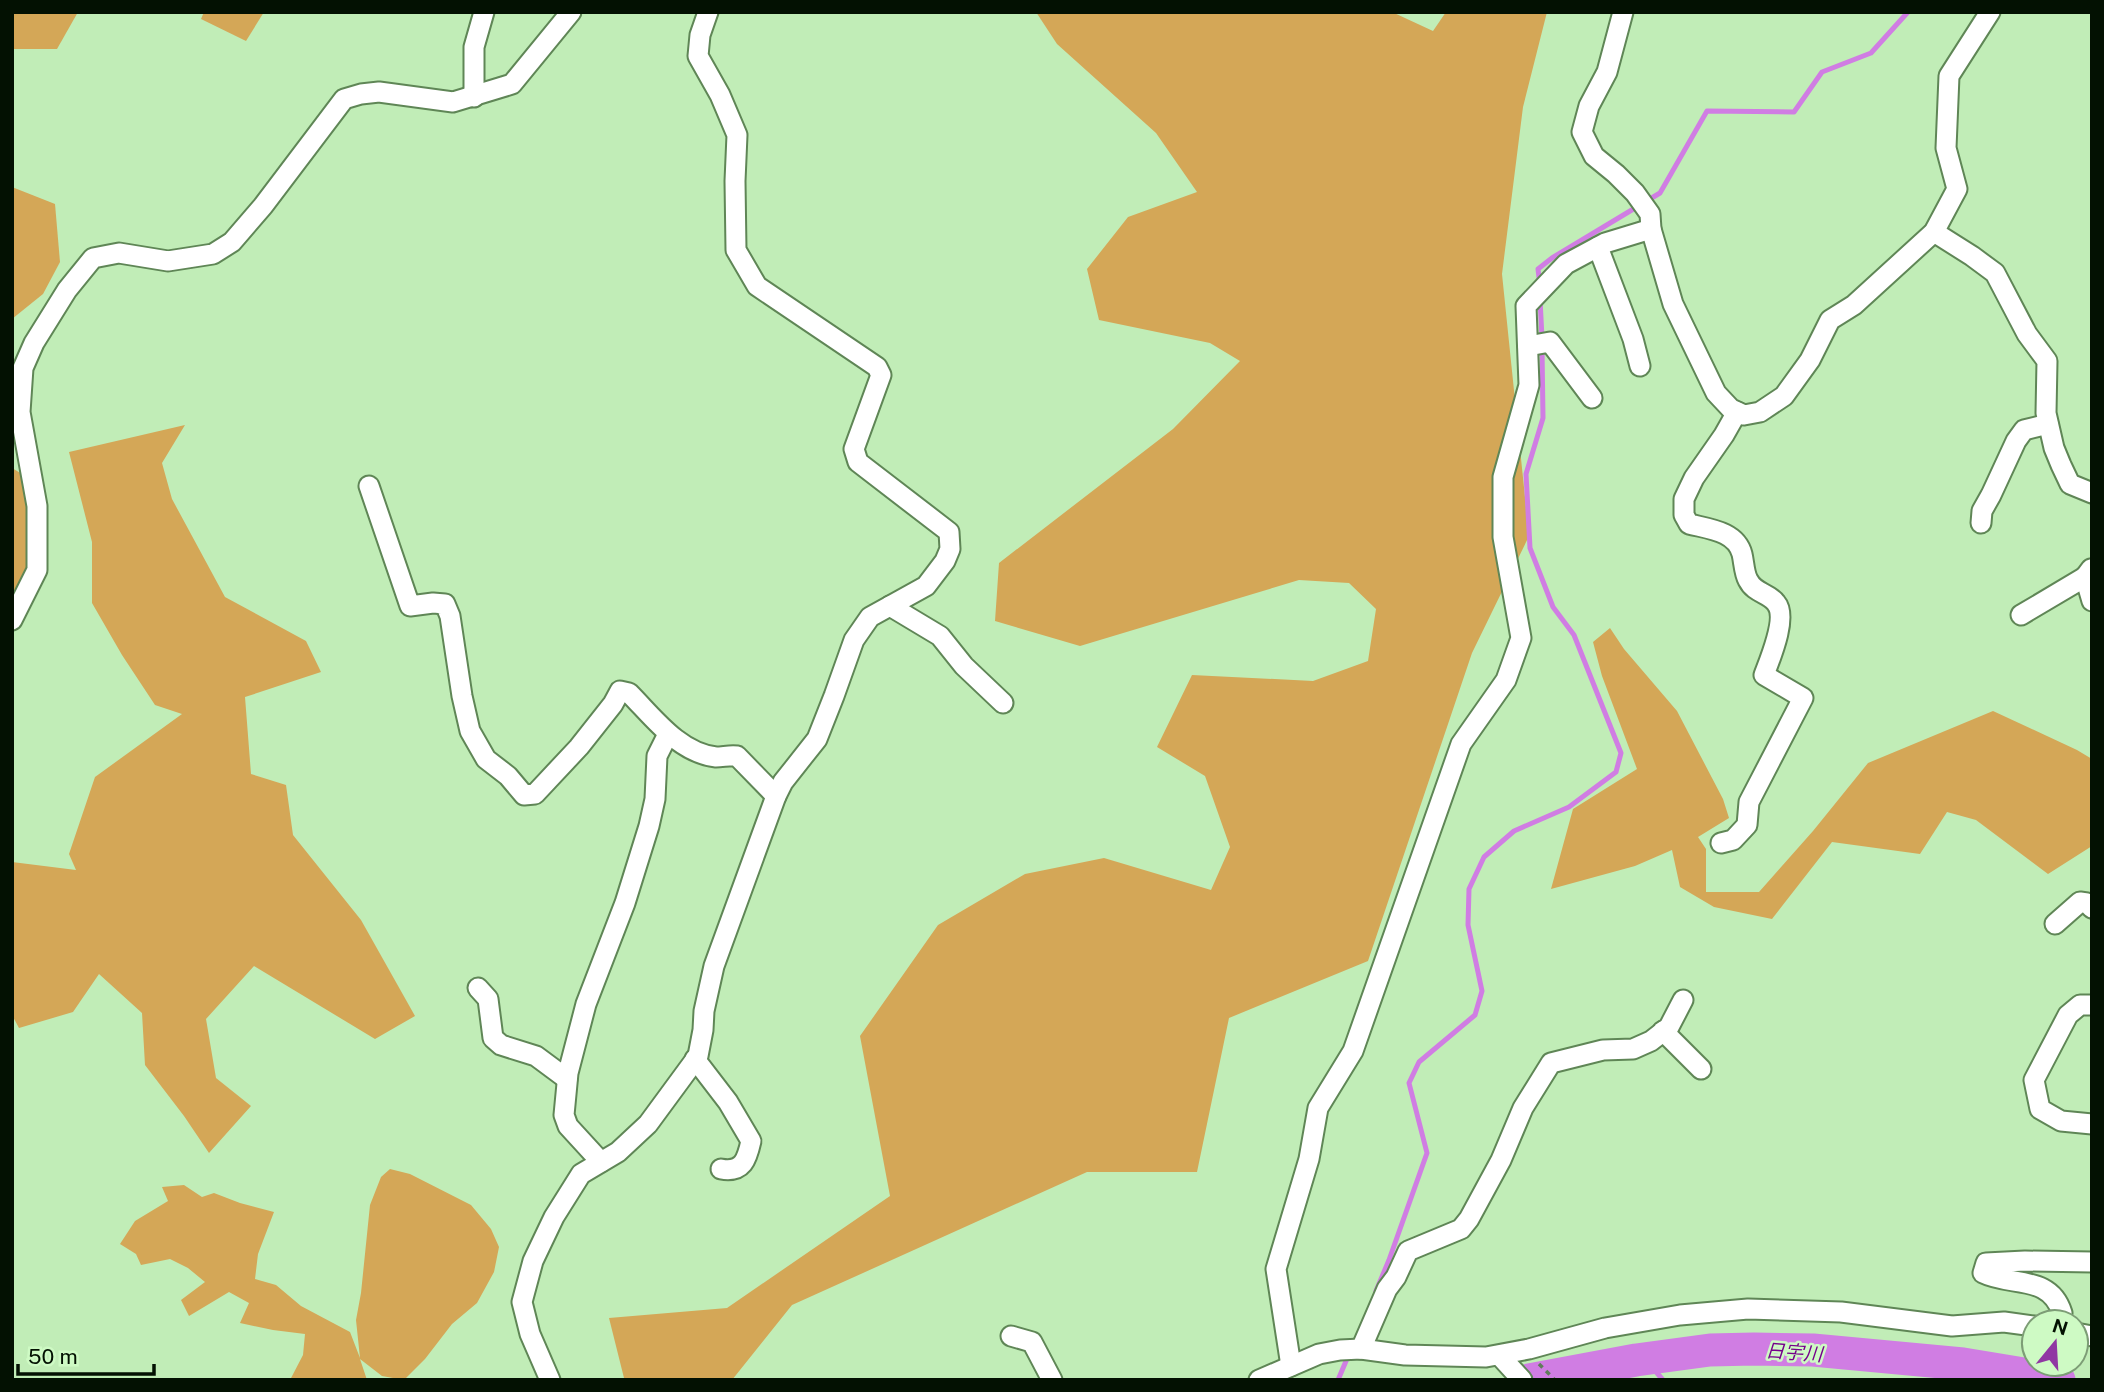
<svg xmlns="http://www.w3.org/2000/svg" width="2104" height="1392" viewBox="0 0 2104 1392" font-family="'Public Sans','Noto Sans JP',sans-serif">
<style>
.green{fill:#d4a757}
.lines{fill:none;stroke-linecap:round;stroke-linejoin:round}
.stream{stroke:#d07de3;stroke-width:5}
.river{stroke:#d07de3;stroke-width:33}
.minor-casing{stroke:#5f8656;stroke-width:23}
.path{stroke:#5f7c5a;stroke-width:3.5;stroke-dasharray:5 5;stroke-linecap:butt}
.minor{stroke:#fff;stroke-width:19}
.labels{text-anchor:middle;stroke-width:5;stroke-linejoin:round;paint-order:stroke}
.water-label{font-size:19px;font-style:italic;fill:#76018b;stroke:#cefac4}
</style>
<rect width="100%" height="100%" fill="#c1edb7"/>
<!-- green -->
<g class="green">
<path d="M12,12H78L57,49H12Z"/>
<path d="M204,12H264L246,41L201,19Z"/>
<path d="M1036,12H1392L1433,31L1446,12H1547L1523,107L1502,274L1529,536L1472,653L1368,961L1229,1018L1197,1172H1087L792,1305L732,1380H630L624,1378L609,1318L727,1308L890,1196L860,1036L938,925L1025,874L1104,858L1211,890L1230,847L1205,776L1157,747L1192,675L1313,681L1368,661L1376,609L1349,583L1299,580L1080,646L995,621L999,563L1173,429L1240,361L1210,343L1099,320L1087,269L1128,217L1197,192L1156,133L1057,44Z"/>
<path d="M12,187L55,204L60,262L43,294L12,319Z"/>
<path d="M185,425L162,463L172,499L225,597L306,641L321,672L245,697L251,774L286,785L293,835L361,920L415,1016L375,1039L254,966L206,1019L216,1078L251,1106L209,1153L184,1116L145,1065L142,1013L99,974L73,1012L19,1028L12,1015V862L76,870L69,854L95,777L182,714L155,705L122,655L92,603V542L69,452Z"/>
<path d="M12,468L27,477L33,581L15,595L12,593Z"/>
<path d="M1610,628L1624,649L1677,711L1723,799L1729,818L1698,837L1706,849V892H1759L1813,831L1868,763L1993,711L2077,750L2092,759V846L2048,874L1976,820L1947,812L1920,854L1832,842L1772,919L1714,907L1680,887L1672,850L1635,866L1551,889L1573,809L1637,769L1602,676L1593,642Z"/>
<path d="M390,1169L410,1174L471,1205L491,1229L499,1247L494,1272L477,1303L452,1324L425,1359L404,1380L382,1376L360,1359L367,1380H290L303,1355L305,1334L273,1330L240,1323L249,1303L229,1292L189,1316L181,1300L205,1282L188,1268L170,1259L141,1265L136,1254L120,1244L135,1221L168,1201L162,1187L184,1185L202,1197L214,1193L240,1203L274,1212L258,1254L255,1279L276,1285L301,1306L350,1332L360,1358L356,1320L361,1293L370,1205L381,1177Z"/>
</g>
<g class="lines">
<!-- stream -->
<g class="stream">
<path d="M1540,286L1538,269L1552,258L1660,193L1707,111L1794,112L1822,72L1871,53L1908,12"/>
<path d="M1540,299L1542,338"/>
<path d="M1376,1291L1389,1260L1427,1153L1409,1083L1419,1062L1475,1015L1482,991L1468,925L1469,889L1484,857L1514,831L1569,807L1616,772L1621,753L1574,635L1553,607L1530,548L1526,474L1543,418L1542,348"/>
<path d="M1645,1359L1663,1380"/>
<path d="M1338,1380L1349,1354"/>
</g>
<!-- river -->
<path class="river" d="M1529,1380L1636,1360L1710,1350L1754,1349L1813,1350L1963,1364L2059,1380"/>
<!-- minor casing -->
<g class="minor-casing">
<g id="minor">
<path d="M1623,12L1607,72L1589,106L1582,132L1594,156L1616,174L1635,193L1650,214L1651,229L1673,304L1716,393L1731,409L1744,415L1760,412L1784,396L1810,360L1830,320L1854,305L1934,232L1957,189L1946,148L1949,76L1990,12"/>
<path d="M474,97V47L484,12"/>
<path d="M1934,232L1972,256L1995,273L2027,334L2047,361L2046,413L2054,448L2061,465L2070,484L2092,493"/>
<path d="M1598,247L1633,339L1640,366"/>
<path d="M1528,346L1550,342L1592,398"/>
<path d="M369,486L410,606L433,603L445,604L450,616L462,696L470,731L486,759L508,776L524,795L535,794L579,747L613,704L620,691L629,693C653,717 679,753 716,757C723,757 730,755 737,756L776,796"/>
<path d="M1981,523L1982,511L1991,495L2016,441L2024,430L2048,424"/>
<path d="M2091,569L2085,577L2092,601"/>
<path d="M890,606L940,636L964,666L1003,703"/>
<path d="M2021,615L2085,577"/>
<path d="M12,620L37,570V506L20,412L23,368L34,343L67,290L93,258L119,253L168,261L213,254L232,242L263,206L344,99L361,94L379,92L453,102L512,84L571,12"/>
<path d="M1721,843L1733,840L1747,825L1749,802L1803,698L1764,675C1770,659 1788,617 1776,603C1768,592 1755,594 1748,580C1744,573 1744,562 1742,554C1736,531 1709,529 1689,524L1684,515V499L1694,478L1724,435L1737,412"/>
<path d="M2055,924L2080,902L2087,903L2092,908"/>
<path d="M478,988L488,999L493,1038L501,1045L536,1056L567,1079"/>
<path d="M2092,1005H2080L2068,1015L2034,1080L2040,1109L2061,1121L2092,1124"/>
<path d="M1663,1031L1701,1069"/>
<path d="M695,1059L728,1102L751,1141C747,1159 743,1173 721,1169"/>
<path d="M601,1162L568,1126L564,1115L568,1073L586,1004L625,903L649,826L655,799L657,756L668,734"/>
<path d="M2055,1322L2062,1313C2050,1274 2011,1287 1983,1273L1986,1263L2025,1261L2092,1262"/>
<path d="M2076,1333L2092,1336"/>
<path d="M1011,1336L1032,1342L1052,1380"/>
<path d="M1361,1349L1387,1289L1396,1277L1408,1251L1461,1229L1469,1219L1501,1160L1523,1108L1551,1063L1603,1050L1633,1049L1651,1041L1669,1027L1683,1000"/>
<path d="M1500,1356L1522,1380"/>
<path d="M1291,1366L1276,1269L1309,1159L1318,1108L1353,1051L1461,744L1506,680L1521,638L1503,537V477L1529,385L1526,306L1566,264L1605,243L1651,229"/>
<path d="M550,1380L530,1334L522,1302L533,1261L554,1217L581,1174L618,1152L648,1124L698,1056L703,1030L704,1011L714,966L776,796L783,782L817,739L834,696L854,640L870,617L926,586L945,561L950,549L949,532L858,462L854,449L881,375L877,367L757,286L736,250L735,181L737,135L720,95L698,56L700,35L708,12"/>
<path d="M1259,1380L1319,1354L1340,1350L1361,1349L1405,1355L1486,1357L1529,1349L1605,1328L1680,1315L1748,1309L1841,1312L1952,1326L2004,1322L2034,1326"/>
</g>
</g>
<!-- path -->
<path class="path" d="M1539,1364L1555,1380"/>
<!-- minor -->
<use href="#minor" class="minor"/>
</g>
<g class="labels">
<!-- water labels -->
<g class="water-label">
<text transform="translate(1794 1352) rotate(4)" y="7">日宇川</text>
</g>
</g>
<!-- border -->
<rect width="2104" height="1392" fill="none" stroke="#031102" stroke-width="28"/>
<!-- north arrow -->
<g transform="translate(2055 1343) rotate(18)"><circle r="33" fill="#cefac4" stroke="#7d9d76" stroke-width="2"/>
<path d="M0-5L12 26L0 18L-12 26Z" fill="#9037a3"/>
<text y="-10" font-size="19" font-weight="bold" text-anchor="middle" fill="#031102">N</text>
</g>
<!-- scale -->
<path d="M18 1364v10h136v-10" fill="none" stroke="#031102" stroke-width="3.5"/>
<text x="28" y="1364" font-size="21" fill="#031102" stroke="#cefac4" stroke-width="5" paint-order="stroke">50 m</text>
</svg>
